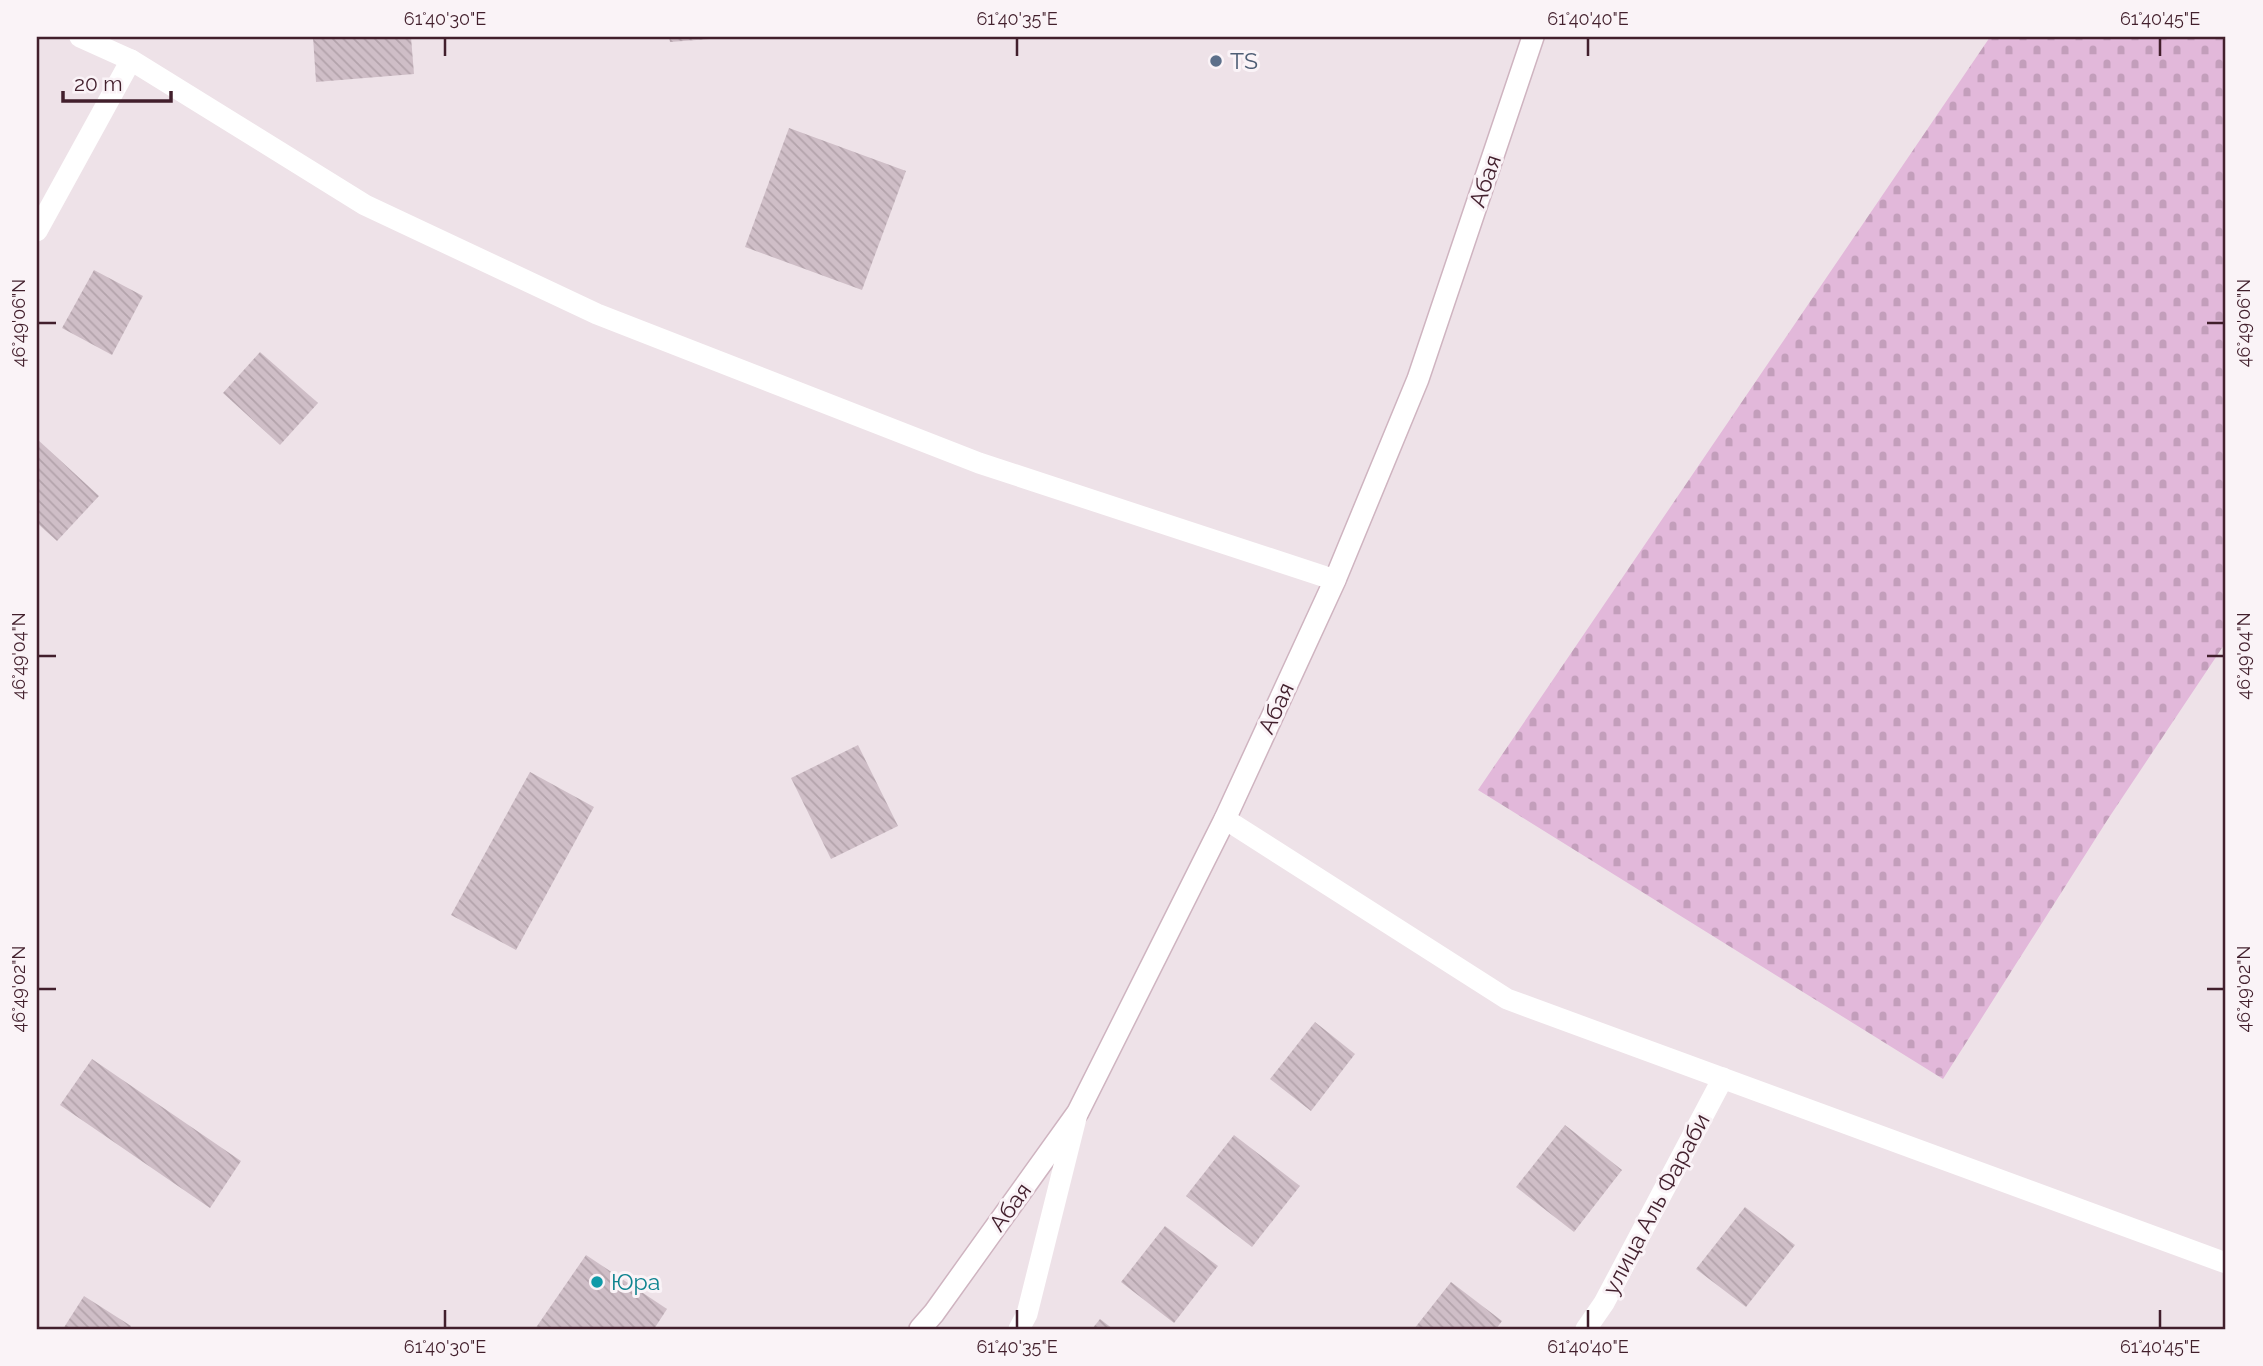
<svg xmlns="http://www.w3.org/2000/svg" width="2263" height="1366" viewBox="0 0 2263 1366" font-family="Raleway,sans-serif">
<style>
.cemetery{fill:url(#cemetery-stones)}
.building{fill:url(#building-back-hatch)}
.lines{fill:none;stroke-linecap:round;stroke-linejoin:round}
.secondary-casing{stroke:#cfb4c0;stroke-width:24}
.street{stroke:#fff;stroke-width:21}
.secondary{stroke:#fff;stroke-width:21}
.ticks{fill:none;stroke:#421f2c;stroke-width:2.5}
.service-dot{fill:#5c6f8a;stroke:#faf3f7;stroke-width:2.5}
.culture-dot{fill:#0f9aa8;stroke:#faf3f7;stroke-width:2.5}
.labels{text-anchor:middle;stroke-width:6;stroke-linejoin:round;paint-order:stroke}
.service-label{font-size:23px;fill:#4e5e75;stroke:#faf3f7;text-anchor:start}
.street-label{font-size:23px;fill:#421f2c;stroke:#faf3f7}
.culture-label{font-size:23px;fill:#0d838f;stroke:#faf3f7;text-anchor:start}
.neatline{fill:none;stroke:#421f2c;stroke-width:2.5}
.ticks-label{font-size:18px;text-anchor:middle;fill:#421f2c}
</style>
<defs>
<pattern id="cemetery-stones" width="16" height="16" patternUnits="userSpaceOnUse" patternTransform="scale(1.75)"><rect width="16" height="16" fill="#e2b8da"/><path d="M2 7V4a2 2 0 0 1 4 0v3zM10 15v-3a2 2 0 0 1 4 0v3z" fill="#c39ebb"/></pattern>
<pattern id="building-back-hatch" width="6" height="6" patternUnits="userSpaceOnUse" patternTransform="scale(1.75)"><rect width="6" height="6" fill="#cfbec7"/><path d="M-1 5l2 2M0 0l6 6M5-1l2 2" fill="none" stroke="#b3a3ab"/></pattern>
</defs>
<rect width="100%" height="100%" fill="#eee2e8"/>
<!-- cemetery -->
<path class="cemetery" d="M1990,37H2226V642L2108,819L1943,1079L1478,790Z"/>
<!-- building -->
<g class="building">
<path d="M313,37H411L414,74L316,82Z"/>
<path d="M669,37H710V39L670,42Z"/>
<path d="M789,128L906,171L862,290L745,247Z"/>
<path d="M94,270L143,296L112,355L62,328Z"/>
<path d="M260,352L318,403L280,445L223,393Z"/>
<path d="M37,439L99,496L57,541L37,523Z"/>
<path d="M858,745L898,826L831,859L791,778Z"/>
<path d="M530,772L594,807L516,950L451,915Z"/>
<path d="M1315,1022L1355,1054L1311,1111L1270,1079Z"/>
<path d="M92,1059L241,1161L210,1208L60,1105Z"/>
<path d="M1565,1125L1622,1170L1574,1232L1516,1187Z"/>
<path d="M1234,1135L1300,1186L1252,1247L1186,1196Z"/>
<path d="M1745,1207L1795,1245L1746,1307L1696,1269Z"/>
<path d="M1165,1226L1218,1266L1174,1323L1121,1282Z"/>
<path d="M586,1255L667,1309L654,1329H535Z"/>
<path d="M1451,1282L1502,1321L1496,1329H1414Z"/>
<path d="M84,1296L131,1326L129,1329H63Z"/>
<path d="M1100,1319L1113,1329H1092Z"/>
</g>
<g class="lines">
<!-- secondary casing -->
<g class="secondary-casing">
<path id="secondary" d="M920,1329L934,1313L1078,1112L1225,819L1335,580L1418,379L1533,37"/>
</g>
<!-- street -->
<g class="street">
<path d="M80,37L131,60L365,205L597,314L979,463L1335,580"/>
<path d="M37,231L131,60"/>
<path d="M1225,819L1507,999L2226,1263"/>
<path d="M1019,1329L1027,1314L1077,1114"/>
<path d="M1586,1329L1604,1303L1723,1078"/>
</g>
<!-- secondary -->
<use href="#secondary" class="secondary"/>
</g>
<!-- ticks -->
<path class="ticks" d="M445,38V56M1017,38V56M1588,38V56M2160,38V56M38,323H56M2207,323H2224M38,656H56M2207,656H2224M38,989H56M2207,989H2224M445,1310V1328M1017,1310V1328M1588,1310V1328M2160,1310V1328"/>
<!-- markers -->
<circle class="service-dot" cx="1216" cy="61" r="7"/>
<circle class="culture-dot" cx="597" cy="1282" r="7"/>
<g class="labels">
<!-- service labels -->
<g class="service-label">
<text x="1230" y="69">TS</text>
</g>
<!-- street labels -->
<g class="street-label">
<text transform="translate(1485 181) rotate(-71)" y="8">Абая</text>
<text transform="translate(1276 708) rotate(-65)" y="8">Абая</text>
<text transform="translate(1656 1204) rotate(-62)" y="8">улица Аль Фараби</text>
<text transform="translate(1010 1207) rotate(-54)" y="8">Абая</text>
</g>
<!-- culture labels -->
<g class="culture-label">
<text x="611" y="1290">Юра</text>
</g>
</g>
<!-- border -->
<rect width="2263" height="1366" fill="none" stroke="#faf3f7" stroke-width="77"/>
<!-- scale -->
<path d="M63 91v10h108v-10" fill="none" stroke="#421f2c" stroke-width="3.5"/>
<text x="74" y="91" font-size="21" fill="#421f2c" stroke="#faf3f7" stroke-width="5" paint-order="stroke">20 m</text>
<rect x="38" y="38" width="2186" height="1290" class="neatline"/>
<g class="ticks-label">
<text x="445" y="25">61°40'30"E</text>
<text x="1017" y="25">61°40'35"E</text>
<text x="1588" y="25">61°40'40"E</text>
<text x="2160" y="25">61°40'45"E</text>
<text transform="translate(19 323) rotate(-90)" y="6">46°49'06"N</text>
<text transform="translate(2244 323) rotate(-90)" y="6">46°49'06"N</text>
<text transform="translate(19 656) rotate(-90)" y="6">46°49'04"N</text>
<text transform="translate(2244 656) rotate(-90)" y="6">46°49'04"N</text>
<text transform="translate(19 989) rotate(-90)" y="6">46°49'02"N</text>
<text transform="translate(2244 989) rotate(-90)" y="6">46°49'02"N</text>
<text x="445" y="1353">61°40'30"E</text>
<text x="1017" y="1353">61°40'35"E</text>
<text x="1588" y="1353">61°40'40"E</text>
<text x="2160" y="1353">61°40'45"E</text>
</g>
</svg>
